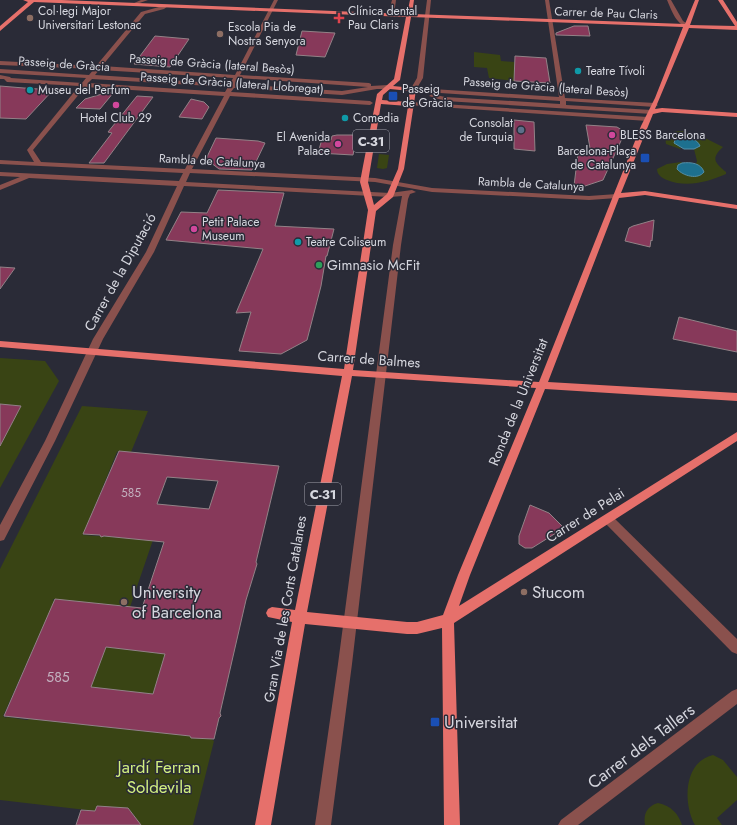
<svg xmlns="http://www.w3.org/2000/svg" width="737" height="825" viewBox="0 0 737 825" font-family="Jost,sans-serif">
<style>
.green{fill:#394414}
.water{fill:#1d708f;stroke:#548fa7}
.building{fill:#87395a;stroke:#928287;fill-rule:evenodd}
.lines{fill:none;stroke-linecap:round;stroke-linejoin:round}
.minor{fill:#8a514d;fill-rule:evenodd}
.major{fill:#e6706b;fill-rule:evenodd}
.education-dot{fill:#8d6e63;stroke:#2a2b37;stroke-width:1.5}
.health-dot{fill:#e0444e;stroke:#2a2b37;stroke-width:1.5}
.culture-dot{fill:#0f9aa8;stroke:#2a2b37;stroke-width:1.5}
.transit-dot{fill:#1a4fb4;stroke:#2a2b37;stroke-width:1.5}
.hotel-dot{fill:#d1479c;stroke:#2a2b37;stroke-width:1.5}
.service-dot{fill:#5c6f8a;stroke:#2a2b37;stroke-width:1.5}
.leisure-dot{fill:#2e9e5b;stroke:#2a2b37;stroke-width:1.5}
.labels{text-anchor:middle;stroke-width:3;stroke-linejoin:round;paint-order:stroke}
.far-poi-label{font-size:12px;fill:#d6d7df;stroke:#2a2b37;text-anchor:start}
.far-street-label{font-size:12px;fill:#d6d7df;stroke:#2a2b37}
.number-label{font-size:12px;fill:#c2b0be}
.shield{fill:#2a2b37;stroke:#a2a3ad;stroke-width:1}
.shield-label{font-size:13px;font-weight:bold;fill:#d6d7df}
.poi-label{font-size:14px;fill:#d6d7df;stroke:#2a2b37;text-anchor:start}
.street-label{font-size:14px;fill:#d6d7df;stroke:#2a2b37}
.near-number-label{font-size:14px;fill:#c2b0be}
.near-poi-label{font-size:17px;fill:#d6d7df;stroke:#2a2b37;text-anchor:start}
.near-street-label{font-size:17px;fill:#d6d7df;stroke:#2a2b37}
.near-park-label{font-size:17px;fill:#d2f07f;stroke:#2a2b37}
</style>
<rect width="100%" height="100%" fill="#2a2b37"/>
<!-- green -->
<g class="green">
<path d="M474,52L500,55L501,61L514,62V81L489,78L487,68L474,67Z"/>
<path d="M683,131L703,137L723,147C711,158 714,162 726,172V174C707,182 687,188 667,180C662,178 657,175 657,169L667,164L681,162L682,163L678,165L677,169L682,173L699,166L696,164L697,161L694,149L700,146L696,141L690,138L678,146L681,148L680,149L666,144C664,133 674,131 683,131Z"/>
<path d="M379,154L389,155L387,168L383,169L377,168Z"/>
<path d="M0,358L45,361L59,381L0,488V446L21,406L0,404Z"/>
<path d="M82,406L148,411L131,452L119,451L117,452L83,535L153,540L130,607L53,599L54,602L3,716L6,718L7,717L27,720L29,719L190,736L191,738L211,739L214,741L193,825H139L134,815L128,808L97,806L95,811L0,800V569Z"/>
<path d="M106,647L165,654L153,694L91,687Z"/>
<path d="M713,755L723,760L737,777V800L717,818L722,825H695C683,804 683,762 713,755Z"/>
<path d="M658,803C671,806 678,813 682,825H645C643,814 647,806 658,803Z"/>
</g>
<!-- water -->
<g class="water">
<path d="M679,138C687,137 697,138 700,146L694,149H684L674,143L675,140Z"/>
<path d="M682,163C691,162 701,163 704,172C698,180 683,176 677,169L678,165Z"/>
</g>
<!-- building -->
<g class="building">
<path d="M574,26H588L590,36L556,35V33Z"/>
<path d="M302,31L335,33L325,57L296,55Z"/>
<path d="M155,36L189,39L170,67L134,64Z"/>
<path d="M515,56L546,58L550,83L514,81Z"/>
<path d="M0,86L24,88L53,90L26,119L0,118Z"/>
<path d="M114,92L100,109L76,108L85,99L102,94Z"/>
<path d="M137,96L153,97L104,163H89L112,133L108,132Z"/>
<path d="M191,99L204,102L209,107L202,119L179,117Z"/>
<path d="M514,120L534,122L535,151L514,149Z"/>
<path d="M586,125L617,127L625,132L603,180L585,186H574L578,153L591,154Z"/>
<path d="M337,135H357L353,155L318,153L322,139L331,140L332,136Z"/>
<path d="M216,138L258,141L265,143L252,170L219,169L206,159Z"/>
<path d="M218,190L284,193L275,226L334,229L327,256H326L321,286L307,340L281,354L239,351L251,312L236,313L263,249L166,240L181,212L207,213Z"/>
<path d="M654,220L652,241L651,240L650,247L625,241L629,228L633,226Z"/>
<path d="M0,267L15,268L0,289Z"/>
<path d="M679,317L737,331V352L673,339Z"/>
<path d="M0,404L21,406L0,446Z"/>
<path d="M119,451L279,466L256,562L257,564L246,600L220,713L221,716L219,718L214,739L191,738L190,736L4,716L55,599L142,608L164,542L104,536L101,537L100,535L83,534ZM167,477L218,481L209,509L157,504ZM106,647L165,654L153,694L91,687Z"/>
<path d="M530,505L549,513L564,528L532,548H525L519,544V536Z"/>
<path d="M97,806L128,808L141,825H76L81,810L95,811Z"/>
</g>
<g class="lines">
<!-- minor -->
<g class="minor">
<path d="M141,0H148L134,5L132,4Z"/>
<path d="M274,0H278L240,75L369,83L371,84V86L388,85L391,87L388,89H377L342,95L234,88L231,92L370,101L373,103L370,105L230,96L192,169L375,178L432,188L589,196L617,194L621,196L617,198L589,200L432,192L375,182L190,173L186,182L390,193L412,190L416,192L410,194L408,199L401,245L352,664L331,825H315L338,664L393,245L402,196L390,197L184,186L154,252L103,339L55,441L4,540L0,541V525L45,441L93,339L146,252L177,186L29,178L0,190V185L20,177L0,176V172L179,181L183,173L0,164V160L34,162L27,150L79,86L7,82L4,79H0V75L10,77L11,78L82,83L86,78L0,73V69L89,75L94,69L0,65V61L96,66L141,12L166,5L168,6L164,9L145,14L102,66L235,75ZM99,70L233,78L230,84L95,75ZM238,78L368,87L342,91L235,84ZM92,79L228,87L225,92L88,83ZM85,87L224,96L185,169L41,162L33,150Z"/>
<path d="M392,0H396L394,15L391,17L388,15Z"/>
<path d="M427,0H431L423,78L417,88L559,97L545,0H549L565,98L655,103L658,105L655,107L566,101V105L652,110L655,112L652,114L445,101L429,96L432,94L445,97L560,104V101L411,91L410,90L417,78Z"/>
<path d="M667,0H671L683,21L689,25V27C677,27 671,9 667,0Z"/>
<path d="M411,102L648,117L651,119L648,121L409,105V103Z"/>
<path d="M608,514L612,516L737,639V654L732,652L604,522L602,519L604,516Z"/>
<path d="M737,689V704L578,825H558L561,820L732,691Z"/>
</g>
<!-- major -->
<path class="major" d="M23,0H62L407,14L410,0H414L412,14L685,24L695,0H699L690,25L735,26L718,0H723L737,22V30L689,28L655,109L662,108L737,113V117L662,112L653,114L621,193L645,191L737,205V209L645,195L619,198L548,382L737,393V401L545,389L470,575L459,606L737,432V441L454,623L460,825H444L442,628L417,634H407L305,624L271,825H255L292,622L268,617L266,613L268,609L272,607L295,610L342,376L0,347V341L344,369L368,210L360,182L363,166L377,94L394,79L406,17L34,2L0,31V26L28,2ZM411,17L683,27L655,98L641,126L539,382L353,370L376,211L393,197L404,169L416,90L413,88L393,86L400,80ZM390,89L410,91L408,102L382,100L383,95ZM381,104L408,106L398,169L387,194L374,205L368,182ZM352,376L536,388L458,575L443,615L417,622H407L307,612Z"/>
</g>
<!-- markers -->
<g class="education-dot">
<circle cx="30" cy="18" r="4"/>
<circle cx="220" cy="34" r="4"/>
<circle cx="524" cy="592" r="4"/>
<circle cx="124" cy="602" r="4"/>
</g>
<path class="health-dot" d="M337 12h4v4h4v4h-4v4h-4v-4h-4v-4h4z"/>
<g class="culture-dot">
<circle cx="578" cy="71" r="4"/>
<circle cx="30" cy="90" r="4"/>
<circle cx="345" cy="118" r="4"/>
<circle cx="298" cy="242" r="4"/>
</g>
<g class="transit-dot">
<rect x="388" y="91" width="10" height="10" rx="2"/>
<rect x="640" y="153" width="10" height="10" rx="2"/>
<rect x="430" y="717" width="10" height="10" rx="2"/>
</g>
<g class="hotel-dot">
<circle cx="116" cy="105" r="4"/>
<circle cx="612" cy="135" r="4"/>
<circle cx="338" cy="144" r="4"/>
<circle cx="194" cy="229" r="4"/>
</g>
<circle class="service-dot" cx="521" cy="130" r="4"/>
<circle class="leisure-dot" cx="319" cy="265" r="4"/>
<g class="labels">
<!-- far-poi labels -->
<g class="far-poi-label">
<text x="38" y="15">Col·legi Major<tspan x="38" dy="14">Universitari Lestonac</tspan></text>
<text x="348" y="15">Clínica dental<tspan x="348" dy="14">Pau Claris</tspan></text>
<text x="228" y="31">Escola Pia de<tspan x="228" dy="14">Nostra Senyora</tspan></text>
<text x="586" y="75">Teatre Tívoli</text>
<text x="402" y="93">Passeig<tspan x="402" dy="14">de Gràcia</tspan></text>
<text x="38" y="94">Museu del Perfum</text>
<text x="116" y="122" text-anchor="middle">Hotel Club 29</text>
<text x="353" y="122">Comedia</text>
<text x="513" y="127" text-anchor="end">Consolat<tspan x="513" dy="14">de Turquia</tspan></text>
<text x="620" y="139">BLESS Barcelona</text>
<text x="330" y="141" text-anchor="end">El Avenida<tspan x="330" dy="14">Palace</tspan></text>
<text x="636" y="155" text-anchor="end">Barcelona-Plaça<tspan x="636" dy="14">de Catalunya</tspan></text>
<text x="202" y="226">Petit Palace<tspan x="202" dy="14">Museum</tspan></text>
<text x="306" y="246">Teatre Coliseum</text>
</g>
<!-- far-street labels -->
<g class="far-street-label">
<text transform="translate(606 13) rotate(2)" y="4">Carrer de Pau Claris</text>
<text transform="translate(64 64) rotate(4)" y="4">Passeig de Gràcia</text>
<text transform="translate(212 64) rotate(4)" y="4">Passeig de Gràcia (lateral Besòs)</text>
<text transform="translate(232 83) rotate(4)" y="4">Passeig de Gràcia (lateral Llobregat)</text>
<text transform="translate(546 87) rotate(4)" y="4">Passeig de Gràcia (lateral Besòs)</text>
<text transform="translate(212 161) rotate(3)" y="4">Rambla de Catalunya</text>
<text transform="translate(531 184) rotate(3)" y="4">Rambla de Catalunya</text>
</g>
<!-- number labels -->
<g class="number-label">
<text x="131" y="497">585</text>
</g>
<!-- shield labels -->
<g class="shield">
<rect x="353" y="130" width="36" height="22" rx="3"/>
<rect x="305" y="483" width="36" height="22" rx="3"/>
</g>
<g class="shield-label">
<text x="371" y="146">C-31</text>
<text x="323" y="499">C-31</text>
</g>
<!-- poi labels -->
<g class="poi-label">
<text x="327" y="270">Gimnasio McFit</text>
</g>
<!-- street labels -->
<g class="street-label">
<text transform="translate(120 272) rotate(-61)" y="5">Carrer de la Diputació</text>
<text transform="translate(369 359) rotate(4)" y="5">Carrer de Balmes</text>
<text transform="translate(518 402) rotate(-68)" y="5">Ronda de la Universitat</text>
<text transform="translate(585 515) rotate(-32)" y="5">Carrer de Pelai</text>
<text transform="translate(285 609) rotate(-80)" y="5">Gran Via de les Corts Catalanes</text>
</g>
<!-- near-number labels -->
<g class="near-number-label">
<text x="58" y="682">585</text>
</g>
<!-- near-poi labels -->
<g class="near-poi-label">
<text x="132" y="598">University<tspan x="132" dy="20">of Barcelona</tspan></text>
<text x="532" y="598">Stucom</text>
<text x="444" y="728">Universitat</text>
</g>
<!-- near-street labels -->
<g class="near-street-label">
<text transform="translate(641 746) rotate(-37)" y="6">Carrer dels Tallers</text>
</g>
<!-- near-park labels -->
<g class="near-park-label">
<text x="159" y="773">Jardí Ferran<tspan x="159" dy="20">Soldevila</tspan></text>
</g>
</g>
</svg>
